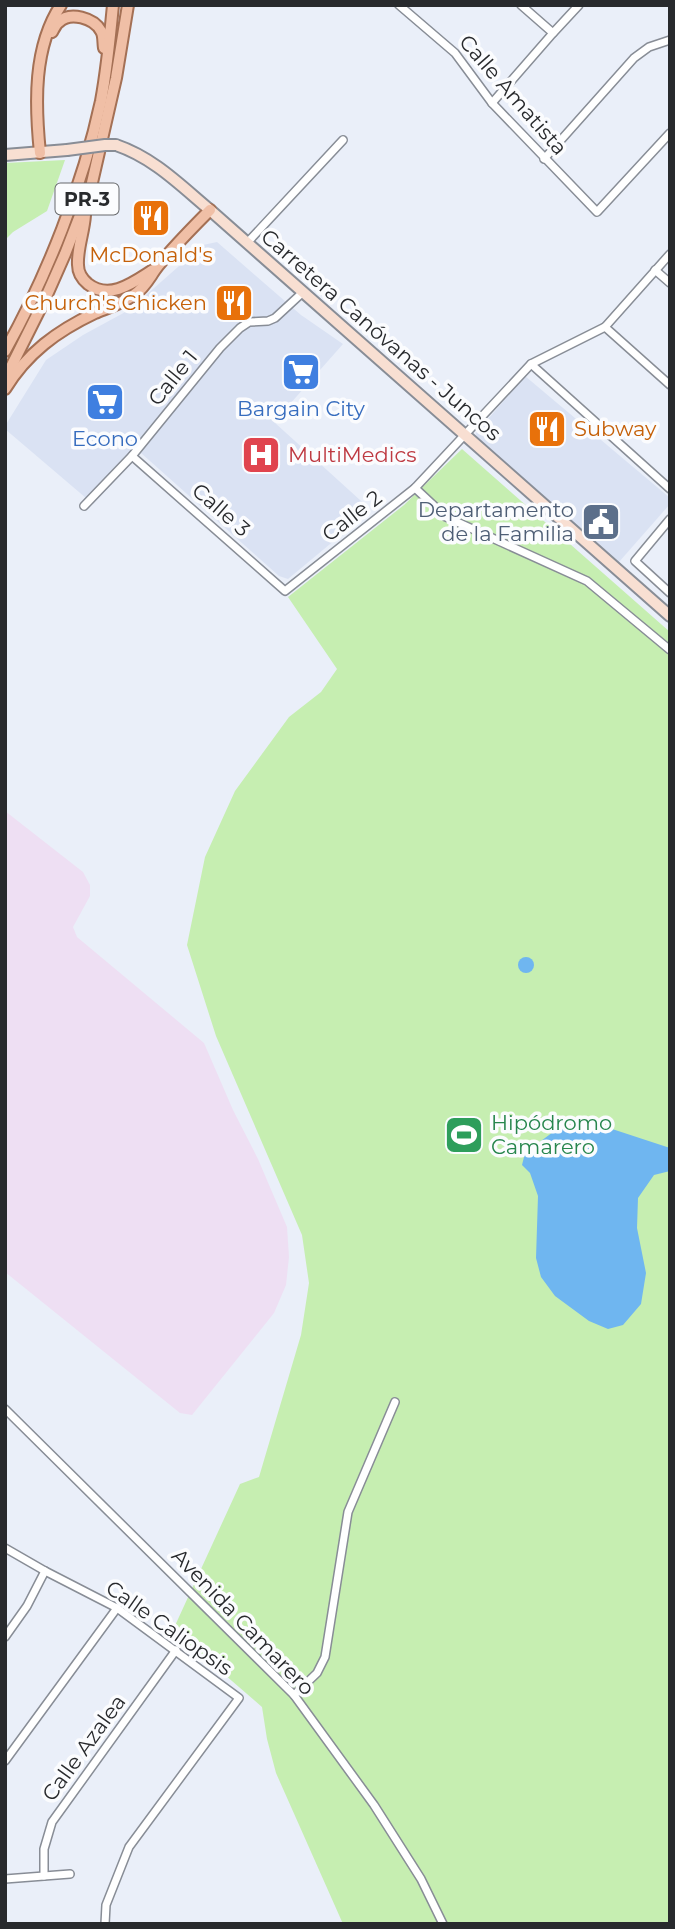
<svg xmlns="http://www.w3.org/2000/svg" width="675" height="1929" viewBox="0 0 675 1929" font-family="Montserrat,sans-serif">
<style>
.built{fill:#dae2f3}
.industrial{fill:#eedff3}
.green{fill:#c6eeb1}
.water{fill:#6fb6f0}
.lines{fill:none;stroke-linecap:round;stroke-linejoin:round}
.minor-casing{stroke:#888d96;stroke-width:10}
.secondary-casing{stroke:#888d96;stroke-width:14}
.primary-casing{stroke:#a47055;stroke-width:14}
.minor{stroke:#fff;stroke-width:7}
.secondary{stroke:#f8dfd2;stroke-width:10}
.primary{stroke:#f0bfa6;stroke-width:10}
.secondary-bridge-casing{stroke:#888d96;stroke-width:14;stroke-linecap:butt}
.secondary-bridge{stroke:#f8dfd2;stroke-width:10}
.labels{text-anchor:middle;stroke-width:7;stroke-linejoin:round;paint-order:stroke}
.shield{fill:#fbfcfe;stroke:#67696c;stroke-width:2}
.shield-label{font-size:19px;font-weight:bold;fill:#282a2d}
.street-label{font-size:21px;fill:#282a2d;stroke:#fbfcfe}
.food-label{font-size:21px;fill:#c56008;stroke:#fbfcfe}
.shop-label{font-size:21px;fill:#366cbe;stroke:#fbfcfe}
.health-label{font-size:21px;fill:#be3a42;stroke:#fbfcfe;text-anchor:start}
.service-label{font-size:21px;fill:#4e5e75;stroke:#fbfcfe;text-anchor:end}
.leisure-label{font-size:21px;fill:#27864d;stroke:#fbfcfe;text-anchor:start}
</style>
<rect width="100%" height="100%" fill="#eaeff9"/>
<!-- built -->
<g class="built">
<path d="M217,242L301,315L343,344L274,422L371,510L288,579L279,576L141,453L93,504L5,429V426L46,360L83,335L129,310L203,245Z"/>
<path d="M525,376L670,498V504L619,562L477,441L476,433Z"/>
</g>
<!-- industrial -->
<path class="industrial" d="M5,811L83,872L90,885V896L73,927L77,937L204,1043L233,1110L258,1159L287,1227L289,1257L286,1285L274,1313L192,1415L180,1413L5,1272Z"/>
<!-- green -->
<g class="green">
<path d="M65,160L47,211L13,232L5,240V163Z"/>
<path d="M462,449L670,632V1924H343L276,1773L267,1739L262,1707L173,1630L240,1484L259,1477L301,1335L309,1283L302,1235L216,1036L187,945L205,857L235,791L289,717L321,692L337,669L288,597L404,505Z"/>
</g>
<!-- water -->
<g class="water">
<circle cx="526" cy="965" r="8"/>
<path d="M561,1126H603L670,1148V1171L654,1175L638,1198L637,1228L646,1273L641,1304L623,1325L608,1329L589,1321L555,1296L541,1277L536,1258L538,1196L530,1173L522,1165L525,1153Z"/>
</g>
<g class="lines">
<!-- minor casing -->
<g class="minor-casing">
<g id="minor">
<path d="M399,5L455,53L492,103L597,212L670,133"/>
<path d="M521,5L553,33"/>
<path d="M492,103L553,33L579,5"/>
<path d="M544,159L634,58L649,47L670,40"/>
<path d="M247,243L343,140"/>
<path d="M655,270L670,283"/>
<path d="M605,327L670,385"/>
<path d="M531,364L670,489"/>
<path d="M132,456L285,591L415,488L531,364L605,327L670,254"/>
<path d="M415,488L446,517L587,581L670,650"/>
<path d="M84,506L132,456L220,348L240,328L249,322L268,321L275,318L302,293"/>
<path d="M670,519L635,561L670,593"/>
<path d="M5,1409L294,1695L374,1805L421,1879L443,1924"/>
<path d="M5,1548L45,1571L117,1608L239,1698L129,1847L106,1905L105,1924"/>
<path d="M5,1637L27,1606L45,1571"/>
<path d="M294,1695L317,1673L325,1657L348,1512L395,1402"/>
<path d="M5,1761L117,1608"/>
<path d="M44,1876V1849L52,1822L176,1650"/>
<path d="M5,1879L70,1874"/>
</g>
</g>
<!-- secondary casing -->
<g class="secondary-casing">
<g id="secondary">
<path d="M116,145C154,158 180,185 210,210L670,616"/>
<path d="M5,155L67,150"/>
</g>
</g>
<!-- primary casing -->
<g class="primary-casing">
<g id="primary">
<path d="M52,32C53,30 57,23 59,22C70,11 94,18 101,31C104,35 103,42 104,48"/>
<path d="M40,153C35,104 33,47 61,5"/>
<path d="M85,215C84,232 77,249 78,265C78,273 82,279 88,284C110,301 134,282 153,270"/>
<path d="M5,351C47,276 83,185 101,101C107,69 110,37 113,5"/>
<path d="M5,379L46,297L65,254L91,187L116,78L128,5"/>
<path d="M5,389C27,353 57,331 95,313C107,308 123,303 134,295C146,287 150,276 158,266C174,246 192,228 210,210"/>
</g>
</g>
<!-- minor -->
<use href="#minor" class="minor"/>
<!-- secondary -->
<use href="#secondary" class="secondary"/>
<!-- primary -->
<use href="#primary" class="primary"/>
<!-- secondary-bridge casing -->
<g class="secondary-bridge-casing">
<path id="secondary-bridge" d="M67,150L105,145H116"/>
</g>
<!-- secondary-bridge -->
<use href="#secondary-bridge" class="secondary-bridge"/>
</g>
<!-- icons -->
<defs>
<g id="restaurant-square" transform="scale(2.0125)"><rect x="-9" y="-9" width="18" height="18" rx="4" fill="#e8710a" stroke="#fbfcfe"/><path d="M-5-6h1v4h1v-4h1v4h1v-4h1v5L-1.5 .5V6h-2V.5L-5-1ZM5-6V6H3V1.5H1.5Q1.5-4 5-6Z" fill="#fff"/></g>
<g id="supermarket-square" transform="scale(2.0125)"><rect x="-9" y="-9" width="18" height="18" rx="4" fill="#3f7fe0" stroke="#fbfcfe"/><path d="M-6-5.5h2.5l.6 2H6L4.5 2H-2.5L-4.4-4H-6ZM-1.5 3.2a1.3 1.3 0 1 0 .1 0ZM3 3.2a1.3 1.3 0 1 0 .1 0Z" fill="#fff"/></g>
<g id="hospital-square" transform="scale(2.0125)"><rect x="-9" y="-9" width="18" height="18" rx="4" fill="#e0444e" stroke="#fbfcfe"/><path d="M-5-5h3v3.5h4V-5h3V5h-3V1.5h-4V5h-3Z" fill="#fff"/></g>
<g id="civic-square" transform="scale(2.0125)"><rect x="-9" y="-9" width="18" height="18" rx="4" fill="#5c6f8a" stroke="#fbfcfe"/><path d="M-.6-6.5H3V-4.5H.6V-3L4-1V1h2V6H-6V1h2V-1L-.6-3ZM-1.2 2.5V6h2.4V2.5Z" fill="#fff"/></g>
<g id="stadium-square" transform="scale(2.0125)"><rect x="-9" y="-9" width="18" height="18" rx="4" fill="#2e9e5b" stroke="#fbfcfe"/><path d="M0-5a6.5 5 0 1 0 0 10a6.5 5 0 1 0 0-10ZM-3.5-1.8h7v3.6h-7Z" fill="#fff"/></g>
</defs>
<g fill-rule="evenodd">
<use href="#restaurant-square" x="151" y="218"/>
<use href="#restaurant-square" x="234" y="303"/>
<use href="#supermarket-square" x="301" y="372"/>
<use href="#supermarket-square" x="105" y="402"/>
<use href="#restaurant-square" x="547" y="429"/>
<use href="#hospital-square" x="261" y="455"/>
<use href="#civic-square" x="601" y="522"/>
<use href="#stadium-square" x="464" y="1135"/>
</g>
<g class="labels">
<!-- shield labels -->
<rect class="shield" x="55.5" y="183.5" width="63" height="31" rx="5"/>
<g class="shield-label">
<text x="87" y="206">PR-3</text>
</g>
<!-- street labels -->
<g class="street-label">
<text transform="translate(513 95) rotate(49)" y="7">Calle Amatista</text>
<text transform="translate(381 335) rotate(41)" y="7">Carretera Canóvanas - Juncos</text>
<text transform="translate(173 378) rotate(-51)" y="7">Calle 1</text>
<text transform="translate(221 510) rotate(41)" y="7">Calle 3</text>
<text transform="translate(352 516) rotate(-38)" y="7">Calle 2</text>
<text transform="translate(243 1622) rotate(46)" y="7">Avenida Camarero</text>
<text transform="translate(169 1628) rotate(35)" y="7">Calle Caliopsis</text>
<text transform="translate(84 1748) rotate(-54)" y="7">Calle Azalea</text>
</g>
<!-- food labels -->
<g class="food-label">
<text x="151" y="262">McDonald's</text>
<text x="207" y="310" text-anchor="end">Church's Chicken</text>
<text x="574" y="436" text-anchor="start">Subway</text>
</g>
<!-- shop labels -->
<g class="shop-label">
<text x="301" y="416">Bargain City</text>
<text x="105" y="446">Econo</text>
</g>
<!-- health labels -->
<g class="health-label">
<text x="288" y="462">MultiMedics</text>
</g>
<!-- service labels -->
<g class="service-label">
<text x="574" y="517">Departamento<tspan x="574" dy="24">de la Familia</tspan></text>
</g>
<!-- leisure labels -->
<g class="leisure-label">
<text x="491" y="1130">Hipódromo<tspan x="491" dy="24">Camarero</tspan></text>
</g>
</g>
<!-- border -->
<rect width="675" height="1929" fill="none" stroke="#282a2d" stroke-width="14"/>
</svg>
